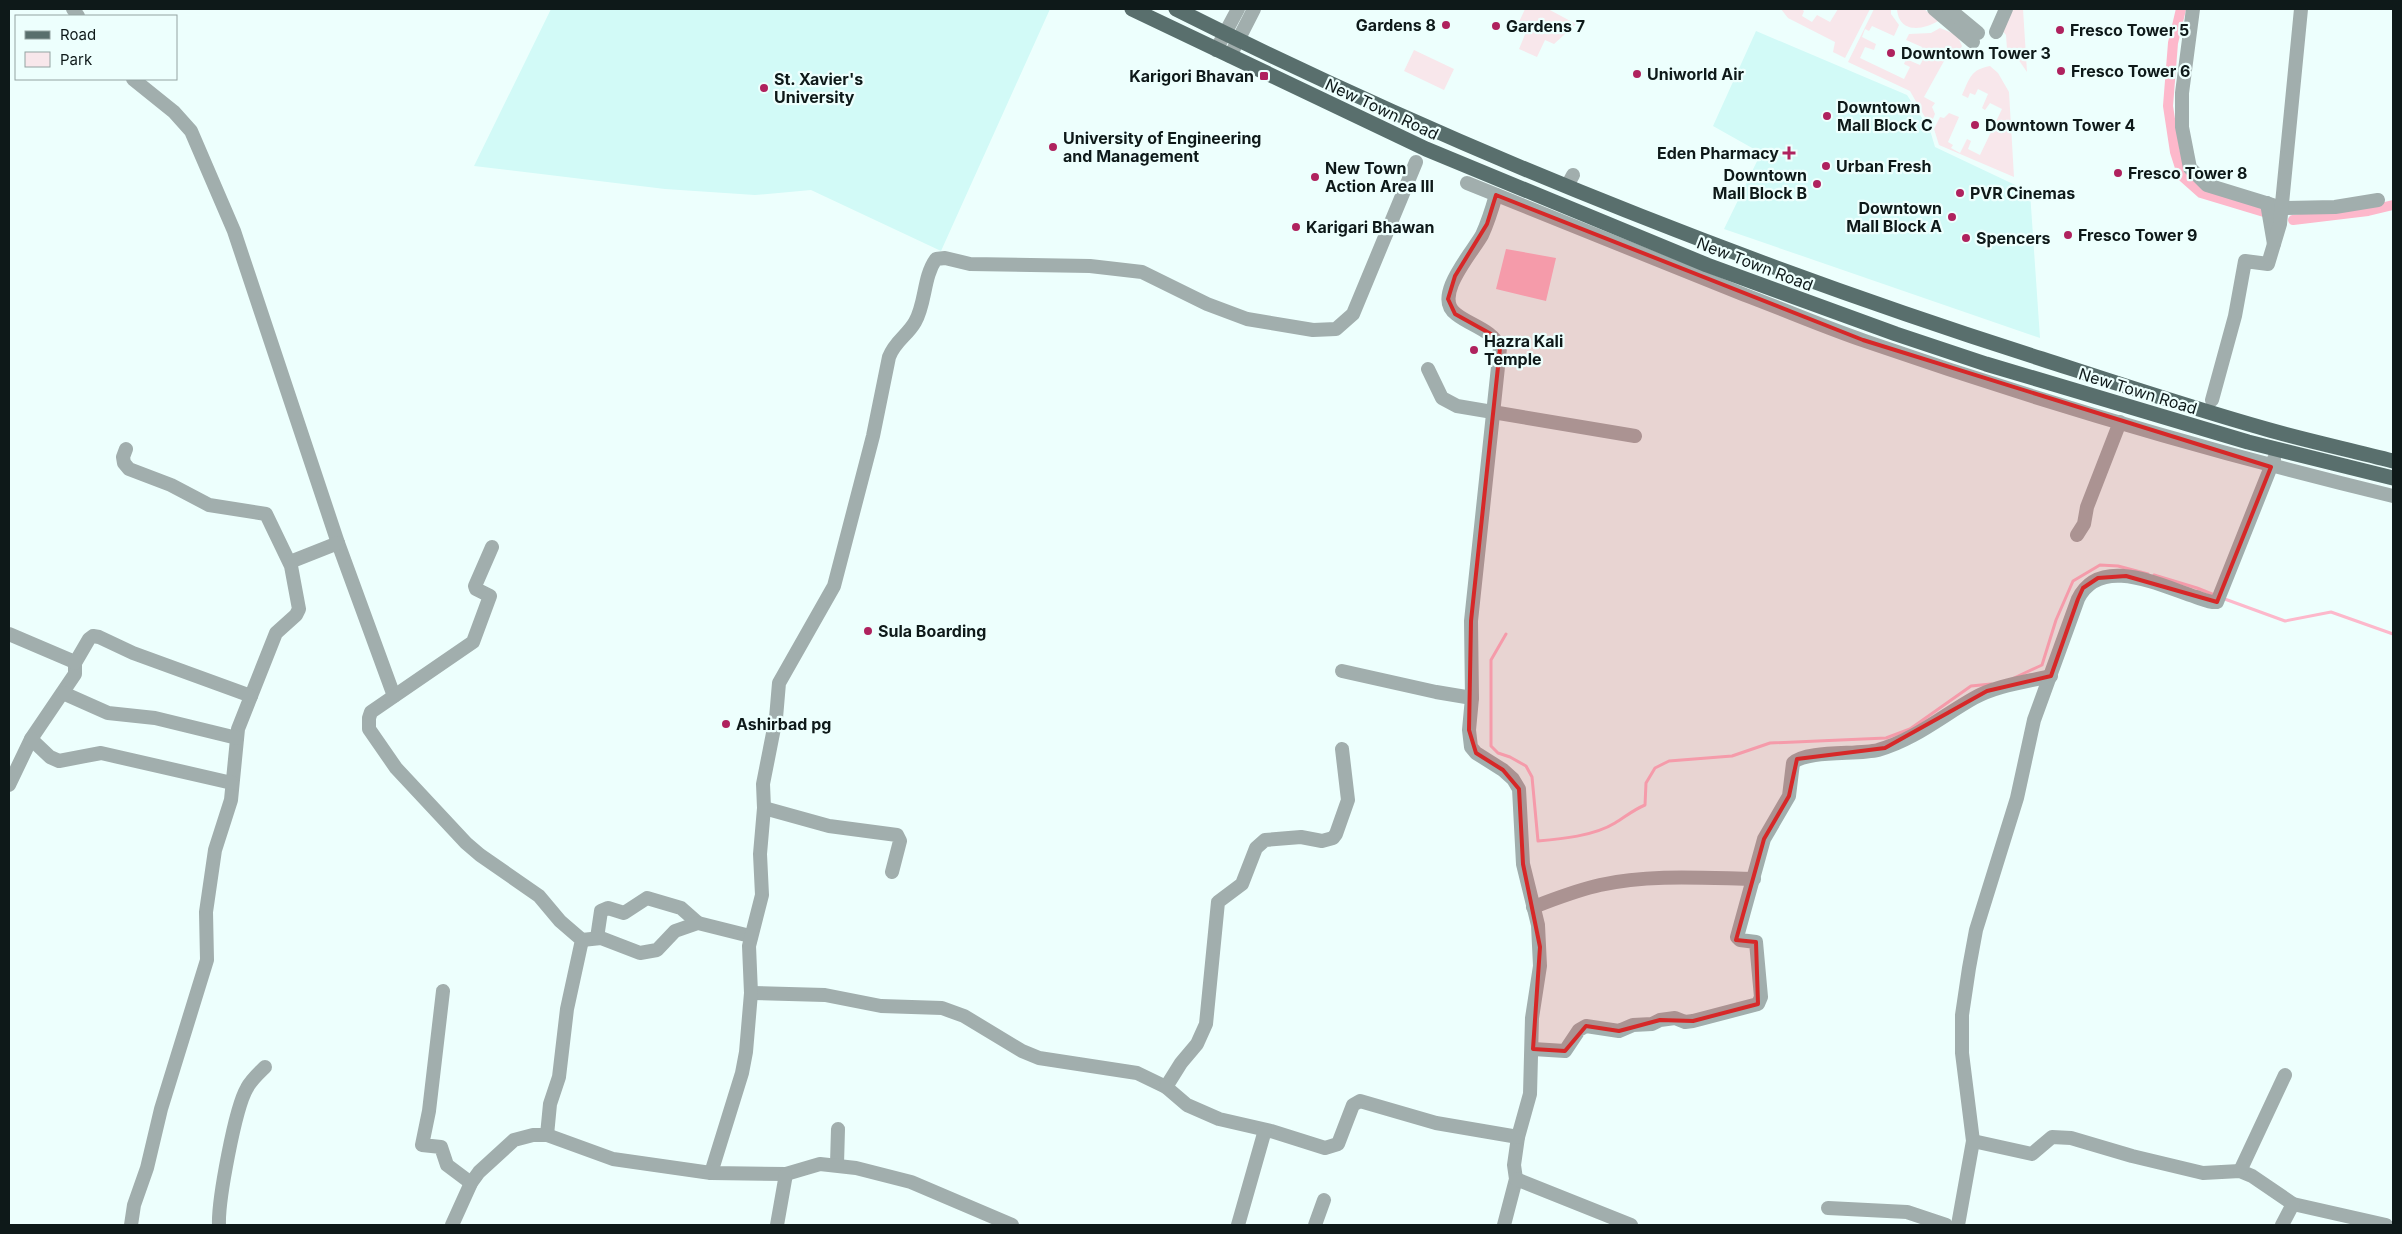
<svg xmlns="http://www.w3.org/2000/svg" width="2402" height="1234" viewBox="0 0 2402 1234" font-family="Inter,sans-serif">
<style>
.built{fill:#d2faf7}
.green{fill:#f8e7eb}
.water{fill:#fdb8cb}
.lines{fill:none;stroke-linecap:round;stroke-linejoin:round}
.stream{stroke:#fdb8cb;stroke-width:3}
.canal{stroke:#fdb8cb;stroke-width:10}
.minor{stroke:#a1aead;stroke-width:14}
.major{stroke:#596f6d;stroke-width:15}
.marked{fill:#d62828;fill-opacity:0.2;stroke:#d62828;stroke-width:4;stroke-linejoin:round}
.poi-dot{fill:#af225e;stroke:#edfffd;stroke-width:2}
.labels{text-anchor:middle;stroke-width:4.5;stroke-linejoin:round;paint-order:stroke}
.poi-label{font-size:16px;font-weight:bold;fill:#0e1919;stroke:#edfffd;text-anchor:start}
.street-label{font-size:16px;fill:#0e1919;stroke:#edfffd}
</style>
<rect width="100%" height="100%" fill="#edfffd"/>
<!-- built -->
<g class="built">
<path d="M551,9H1050L941,251L811,190L755,195L665,189L474,166Z"/>
<path d="M1756,31L1907,95L1930,130L1935,147L2030,192L2040,338L1724,229L1761,153L1713,126Z"/>
</g>
<!-- green -->
<g class="green">
<path d="M1525,9H1548L1576,24L1554,44L1545,40L1537,57L1519,49L1528,27L1519,22Z"/>
<path d="M1781,9H1801L1804,11L1802,16L1812,22L1817,15L1830,22L1838,9H1870L1845,58L1833,52L1835,42L1788,18Z"/>
<path d="M1874,9H1891V14L1899,25L1894,36L1872,26L1869,31L1865,29L1862,37L1876,44L1874,50L1865,47L1860,58L1904,79L1910,67L1904,64L1906,59L1920,65L1925,56L1920,53L1922,47L1906,40L1909,34L1931,33L1940,28L1957,35L1962,46L1957,55L1944,61L1924,97L1935,103L1932,107L1935,114L1930,126L1910,91L1848,62Z"/>
<path d="M1897,9H1924L1938,21C1923,30 1899,34 1897,9Z"/>
<path d="M2009,9H2023L2027,72L2016,56L2007,49L2006,35L2001,29Z"/>
<path d="M1414,50L1454,69L1444,90L1404,71Z"/>
<path d="M1990,66L1998,73L2009,92L2014,177L1939,145L1934,129L1940,117L1944,118L1949,113L1959,117L1948,142L1953,145L1951,148L1960,153L1967,139L1971,141L1968,149L1980,155L2002,109L1990,103L1985,110L1982,108L1988,94L1978,89L1975,95L1970,93L1968,98L1962,95C1970,78 1970,70 1990,66Z"/>
</g>
<!-- water -->
<path class="water" d="M1506,249L1556,258L1546,301L1496,289Z"/>
<g class="lines">
<!-- stream -->
<g class="stream">
<path d="M2154,575L2197,588L2217,596"/>
<path d="M2222,598L2285,621L2331,612L2393,634"/>
<path d="M1506,634L1491,660V746L1498,753L1510,757L1526,766L1532,777L1538,841C1561,839 1594,836 1615,823C1625,817 1633,810 1645,805L1646,783L1655,768L1669,761L1732,756L1770,743L1886,738L1910,729L1971,686L1991,684"/>
<path d="M2014,678L2042,665L2056,620L2073,581L2100,565L2118,566L2148,574"/>
</g>
<!-- canal -->
<g class="canal">
<path d="M2181,9L2173,43L2168,106L2175,152L2183,177L2201,193L2264,212"/>
<path d="M2293,220L2368,211L2393,205"/>
</g>
<!-- minor -->
<g class="minor">
<path d="M73,9L78,16"/>
<path d="M1934,9L1973,42"/>
<path d="M1949,9L1978,33"/>
<path d="M2193,9L2182,93V127L2190,168L2207,185L2282,208L2335,207L2378,200"/>
<path d="M1996,32L2006,9"/>
<path d="M1216,50L1238,9"/>
<path d="M1230,56L1254,9"/>
<path d="M133,79L174,112L191,131L234,231L338,543L394,696"/>
<path d="M1467,183C1559,221 1652,258 1745,295C1785,310 1824,327 1865,341C2038,401 2215,453 2393,496"/>
<path d="M1567,186L1573,175"/>
<path d="M1496,195C1492,209 1488,222 1482,235C1472,253 1432,297 1456,314C1471,326 1493,330 1500,348L1471,621L1472,698L1469,730L1471,747L1476,753L1503,770L1513,779L1519,789L1523,864L1538,925L1540,966L1532,1018L1530,1094L1518,1137L1514,1165L1516,1179L1504,1225"/>
<path d="M2267,203L2274,244"/>
<path d="M1428,369L1442,398L1457,406L1635,436"/>
<path d="M2212,400L2235,316L2245,261L2268,264L2280,224L2301,9"/>
<path d="M126,449L123,457L124,463L129,469L171,485L209,505L266,514L291,566L299,609L296,615L276,633L238,729L231,800L215,850L206,912L207,960L161,1109L147,1168L134,1205L131,1225"/>
<path d="M2077,535L2084,524L2087,507L2120,422"/>
<path d="M492,547L475,586L476,589L490,596L473,642L371,712L369,718V729L396,768L466,843L480,855L539,896L560,921L582,940L567,1009L559,1077L550,1104L547,1135"/>
<path d="M290,562L338,543"/>
<path d="M9,634L70,660L75,663V674L31,739L9,785"/>
<path d="M75,663L89,639L93,636L99,637L133,653L251,696"/>
<path d="M1342,671L1436,692L1472,698"/>
<path d="M63,693L108,713L155,718L237,738"/>
<path d="M31,739L50,757L59,761L101,753L232,783"/>
<path d="M764,808L829,826L897,835L900,841L892,872"/>
<path d="M1533,907C1555,899 1577,890 1600,885C1650,874 1703,878 1754,879"/>
<path d="M597,938L601,911L608,908L624,913L647,898L681,908L698,923"/>
<path d="M582,940L601,938L640,953L657,950L675,931L698,923L750,936"/>
<path d="M443,991L429,1111L422,1145L441,1147L447,1165L471,1183"/>
<path d="M751,993L825,995L881,1006L942,1008L964,1016L1022,1051L1039,1058L1137,1073L1166,1087L1187,1105L1219,1119L1271,1131L1325,1148L1338,1144L1353,1105L1360,1101L1436,1123L1518,1137"/>
<path d="M1533,1049L1565,1051L1579,1030L1586,1026L1619,1031L1633,1025L1652,1024L1660,1020L1675,1018L1685,1022L1693,1021L1758,1004L1761,997L1756,942L1740,940L1737,937L1764,839L1789,796L1793,763C1806,750 1858,755 1878,750C1914,740 1942,716 1974,698C1997,685 2026,682 2051,676"/>
<path d="M1166,1087L1181,1063L1197,1044L1206,1024L1218,902L1242,884L1256,848L1265,840L1301,837L1322,841L1333,838L1336,834L1348,800L1342,749"/>
<path d="M1973,1141L2032,1154L2052,1137L2071,1138L2132,1156L2203,1173L2240,1171L2252,1176L2293,1204L2386,1225"/>
<path d="M837,1164L838,1129"/>
<path d="M2240,1171L2285,1075"/>
<path d="M711,1173L742,1073L746,1052L751,993L749,946L762,895L760,854L764,808L763,784L776,718L779,683L834,586L873,436L889,357C895,341 907,336 915,322C926,303 923,277 936,259L945,258L970,264L1090,266L1142,272L1207,304L1247,319L1313,330L1336,329L1353,314L1416,162"/>
<path d="M1516,1179L1631,1225"/>
<path d="M1828,1208L1907,1212L1946,1225"/>
<path d="M219,1225C218,1201 235,1108 247,1088C251,1080 259,1073 265,1067"/>
<path d="M452,1225L471,1183L479,1172L514,1140L533,1135H547L613,1159L711,1173L786,1174L820,1164L856,1168L911,1182L1012,1225"/>
<path d="M777,1225L786,1174"/>
<path d="M1238,1225L1265,1130"/>
<path d="M1315,1225L1324,1200"/>
<path d="M1958,1225L1973,1141L1962,1053V1015L1969,968L1976,930L2017,798L2034,720L2078,599C2100,554 2161,586 2196,597C2202,599 2211,603 2217,602L2274,459"/>
<path d="M2282,1225L2293,1204"/>
</g>
<!-- major -->
<g class="major">
<path d="M1132,9L1426,149L1707,265L1896,334L1986,364L2248,442L2393,478"/>
<path d="M1176,9C1455,149 1745,264 2042,359C2116,383 2191,408 2266,429C2308,441 2351,450 2393,461"/>
</g>
</g>
<!-- marked area -->
<path class="marked" d="M1496,195L1863,340L2271,467L2217,602L2126,576L2098,578L2083,588L2078,599L2051,676L1987,691L1885,748L1797,759L1789,796L1764,839L1736,940L1756,942L1758,1004L1693,1021L1660,1020L1619,1031L1586,1026L1565,1051L1533,1049L1540,947L1523,864L1519,789L1503,770L1476,753L1469,730L1471,621L1500,348L1491,334L1455,314L1448,299L1455,276L1487,224Z"/>
<!-- markers -->
<g class="poi-dot">
<circle cx="1446" cy="25" r="5"/>
<circle cx="1496" cy="26" r="5"/>
<circle cx="2060" cy="30" r="5"/>
<circle cx="1891" cy="53" r="5"/>
<circle cx="2061" cy="71" r="5"/>
<circle cx="1637" cy="74" r="5"/>
<rect x="1259" y="71" width="10" height="10" rx="2.5"/>
<circle cx="764" cy="88" r="5"/>
<circle cx="1827" cy="116" r="5"/>
<circle cx="1975" cy="125" r="5"/>
<circle cx="1053" cy="147" r="5"/>
<path d="M1786.5 145.5h5v5h5v5h-5v5h-5v-5h-5v-5h5z"/>
<circle cx="1826" cy="166" r="5"/>
<circle cx="2118" cy="173" r="5"/>
<circle cx="1315" cy="177" r="5"/>
<circle cx="1817" cy="184" r="5"/>
<circle cx="1960" cy="193" r="5"/>
<circle cx="1952" cy="217" r="5"/>
<circle cx="1296" cy="227" r="5"/>
<circle cx="2068" cy="235" r="5"/>
<circle cx="1966" cy="238" r="5"/>
<circle cx="1474" cy="350" r="5"/>
<circle cx="868" cy="631" r="5"/>
<circle cx="726" cy="724" r="5"/>
</g>
<g class="labels">
<!-- poi labels -->
<g class="poi-label">
<text x="1436" y="31" text-anchor="end">Gardens 8</text>
<text x="1506" y="32">Gardens 7</text>
<text x="2070" y="36">Fresco Tower 5</text>
<text x="1901" y="59">Downtown Tower 3</text>
<text x="2071" y="77">Fresco Tower 6</text>
<text x="1647" y="80">Uniworld Air</text>
<text x="1254" y="82" text-anchor="end">Karigori Bhavan</text>
<text x="774" y="85">St. Xavier's<tspan x="774" dy="18">University</tspan></text>
<text x="1837" y="113">Downtown<tspan x="1837" dy="18">Mall Block C</tspan></text>
<text x="1985" y="131">Downtown Tower 4</text>
<text x="1063" y="144">University of Engineering<tspan x="1063" dy="18">and Management</tspan></text>
<text x="1779" y="159" text-anchor="end">Eden Pharmacy</text>
<text x="1836" y="172">Urban Fresh</text>
<text x="1325" y="174">New Town<tspan x="1325" dy="18">Action Area III</tspan></text>
<text x="2128" y="179">Fresco Tower 8</text>
<text x="1807" y="181" text-anchor="end">Downtown<tspan x="1807" dy="18">Mall Block B</tspan></text>
<text x="1970" y="199">PVR Cinemas</text>
<text x="1942" y="214" text-anchor="end">Downtown<tspan x="1942" dy="18">Mall Block A</tspan></text>
<text x="1306" y="233">Karigari Bhawan</text>
<text x="2078" y="241">Fresco Tower 9</text>
<text x="1976" y="244">Spencers</text>
<text x="1484" y="347">Hazra Kali<tspan x="1484" dy="18">Temple</tspan></text>
<text x="878" y="637">Sula Boarding</text>
<text x="736" y="730">Ashirbad pg</text>
</g>
<!-- street labels -->
<g class="street-label">
<text transform="translate(1382 109) rotate(25)" y="6">New Town Road</text>
<text transform="translate(1755 264) rotate(21)" y="6">New Town Road</text>
<text transform="translate(2138 391) rotate(17)" y="6">New Town Road</text>
</g>
</g>
<!-- border -->
<rect width="2402" height="1234" fill="none" stroke="#0e1919" stroke-width="20"/>
<!-- legend -->
<rect x="15" y="15" width="162" height="65" fill="#edfffd" stroke="#94a3a2"/>
<rect x="25" y="31" width="25" height="8" fill="#596f6d" stroke="#94a3a2"/>
<text x="60" y="40" font-size="15" fill="#0e1919">Road</text>
<rect x="25" y="52" width="25" height="15" fill="#f8e7eb" stroke="#94a3a2"/>
<text x="60" y="65" font-size="15" fill="#0e1919">Park</text>
</svg>
